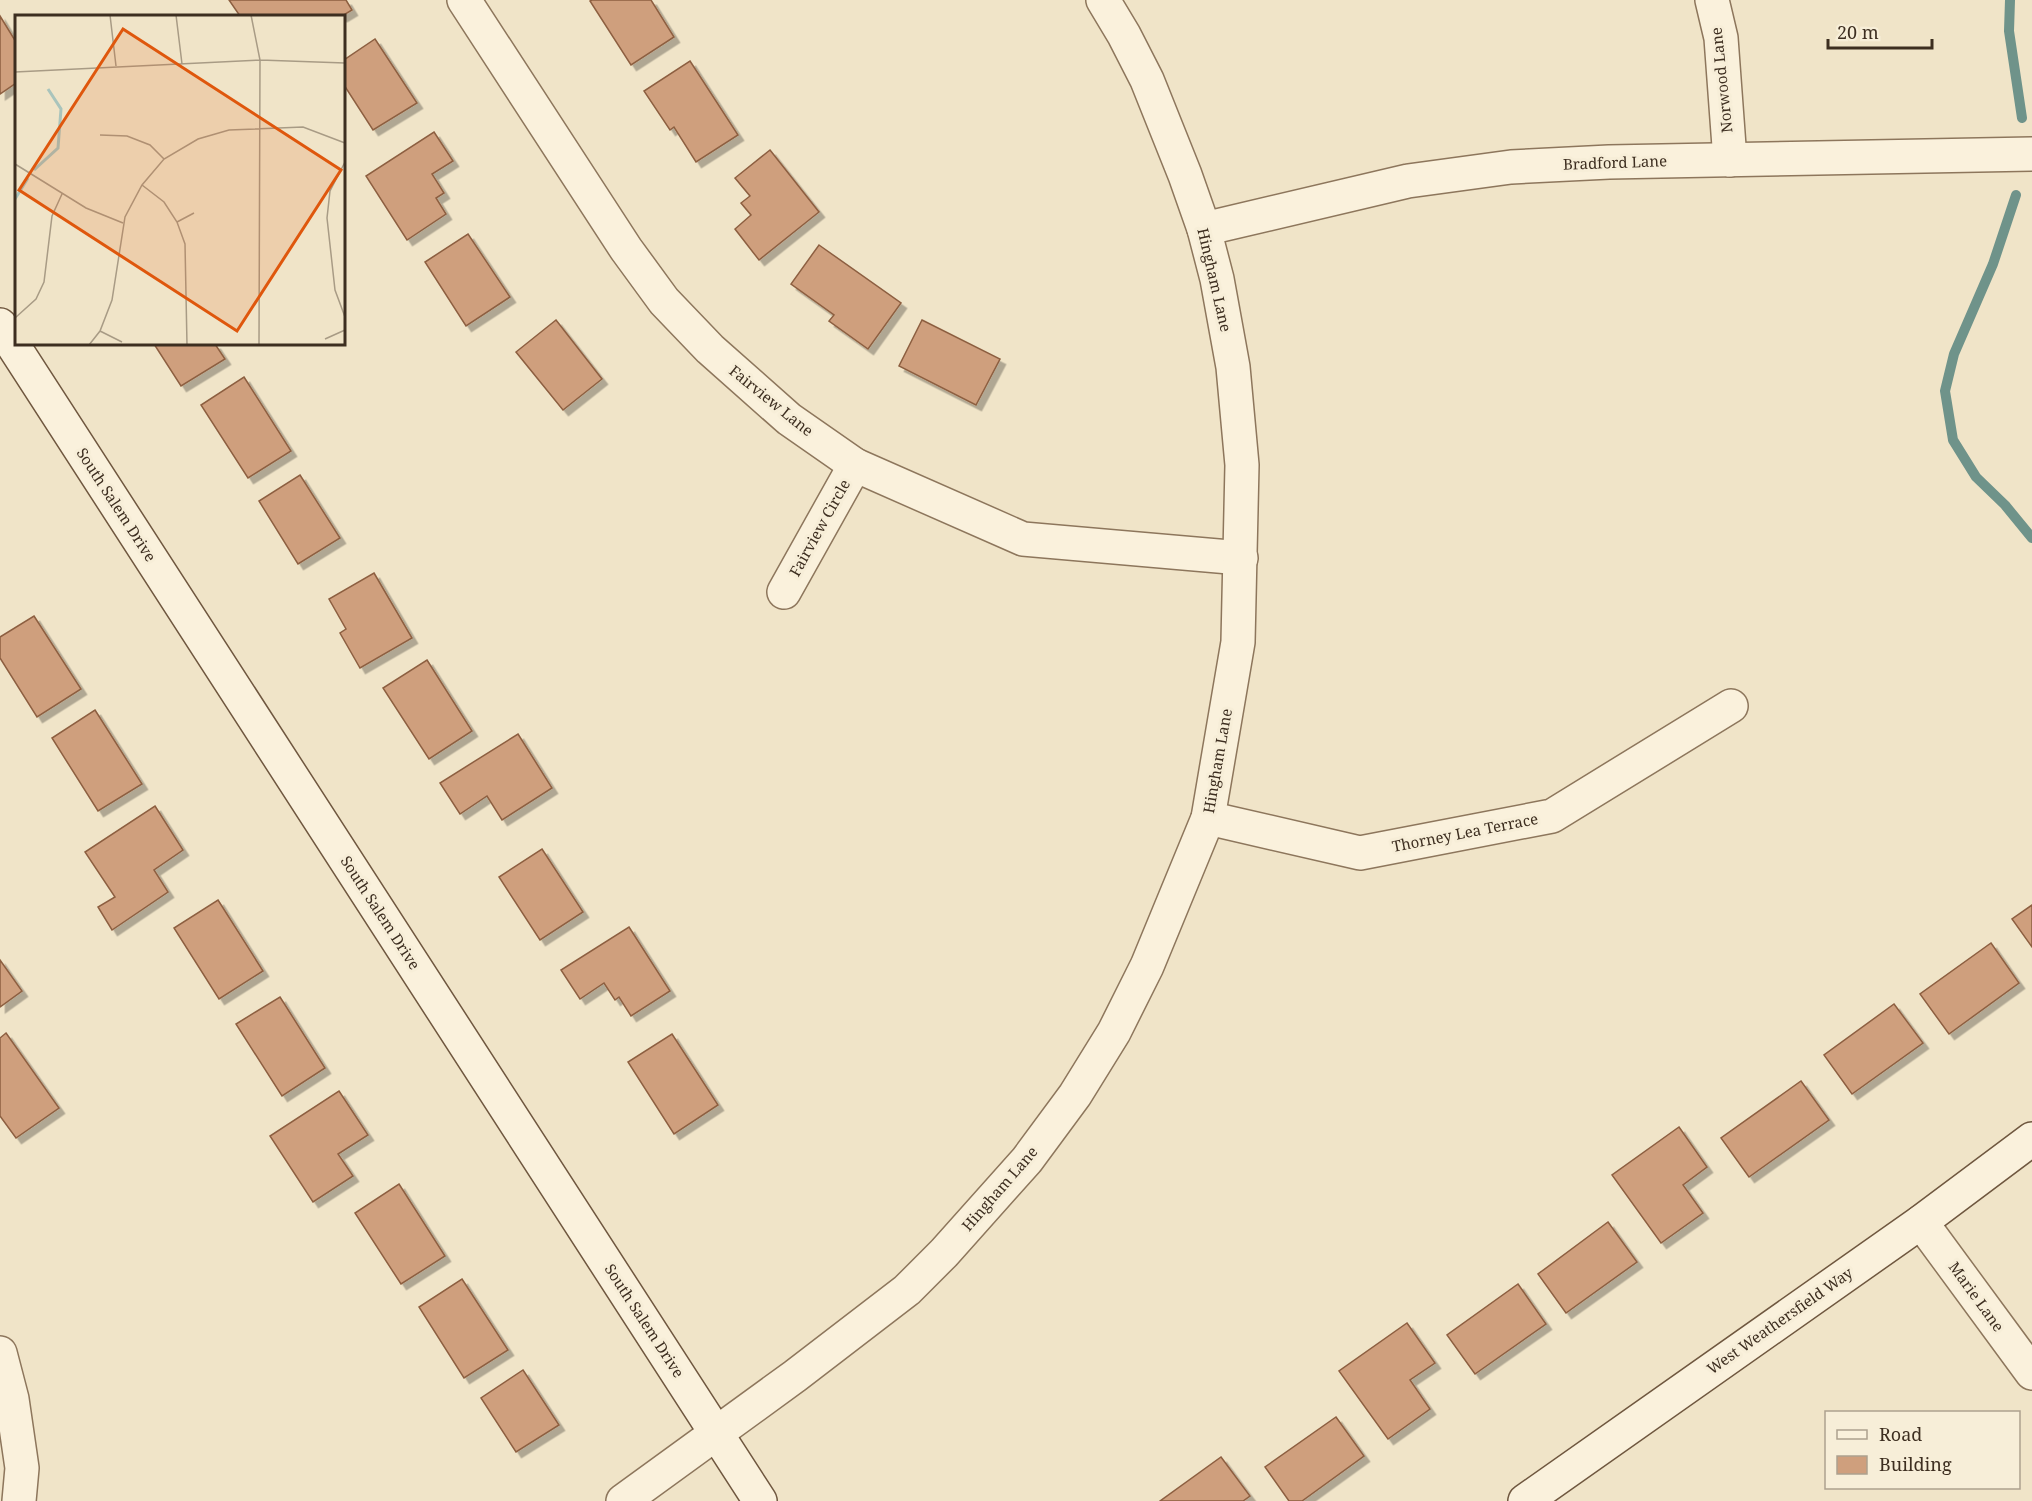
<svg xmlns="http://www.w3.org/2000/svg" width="2032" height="1501" viewBox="0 0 2032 1501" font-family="'Noto Serif',serif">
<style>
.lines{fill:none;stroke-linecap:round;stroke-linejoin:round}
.stream{stroke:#6f938a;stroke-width:10}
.building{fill:#cf9f7d;stroke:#8d5f41;stroke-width:1.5;filter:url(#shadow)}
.street-casing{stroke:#8d765c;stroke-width:36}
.secondary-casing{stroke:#6f573f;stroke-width:36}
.street{stroke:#faf1dc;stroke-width:33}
.secondary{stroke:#faf1dc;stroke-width:33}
.labels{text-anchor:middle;stroke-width:6;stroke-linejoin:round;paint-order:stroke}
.street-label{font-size:15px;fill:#3d2e20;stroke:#f7eed8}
.inset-river{fill:none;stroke:#a9c4bc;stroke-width:3}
.inset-road{fill:none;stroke:#a89b85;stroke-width:1.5}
.view{fill:#df570d;fill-opacity:0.15;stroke:#df570d;stroke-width:3}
.inset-edge{fill:none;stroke:#3d2e20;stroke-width:3}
</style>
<defs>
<filter id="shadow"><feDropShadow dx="5.5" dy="5.5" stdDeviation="0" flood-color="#0004"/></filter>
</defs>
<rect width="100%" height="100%" fill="#f0e4c8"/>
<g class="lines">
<!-- stream -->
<g class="stream">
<path d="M2010,0L2009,31L2022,118"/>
<path d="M2016,195L1993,264L1954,354L1945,391L1953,440L1976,477L2005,505L2032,538"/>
</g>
</g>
<!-- building -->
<g class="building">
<path d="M229,0H346L352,10L342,16H240Z"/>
<path d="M592,0H651L674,37L631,65L590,1Z"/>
<path d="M0,16L16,42V83L0,94Z"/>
<path d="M375,39L417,103L373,130L344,85V60Z"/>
<path d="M690,61L738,135L696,162L674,127L670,130L644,91Z"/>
<path d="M434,132L453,161L432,174L444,193L436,198L446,214L407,240L366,176Z"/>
<path d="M770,150L819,212L759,260L735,229L751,215L741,203L750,196L735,178Z"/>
<path d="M468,234L510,297L466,326L425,262Z"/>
<path d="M819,245L901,303L868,349L829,321L834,315L791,284Z"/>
<path d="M556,320L602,379L563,410L516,352Z"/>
<path d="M922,320L1000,359L976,405L899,366Z"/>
<path d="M154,344H215L225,359L181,386Z"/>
<path d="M244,377L291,451L248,478L201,405Z"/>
<path d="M300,475L340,538L298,564L259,501Z"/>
<path d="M374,573L412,638L360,668L340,633L346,629L329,599Z"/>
<path d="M34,616L81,689L37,717L0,658V637Z"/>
<path d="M427,660L472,731L429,759L383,688Z"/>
<path d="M95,710L142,784L98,811L52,738Z"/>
<path d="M518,734L552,788L502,820L487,796L460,814L440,783Z"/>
<path d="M155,806L183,850L154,870L168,892L112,930L98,907L115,897L85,852Z"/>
<path d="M542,849L583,912L540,940L499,877Z"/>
<path d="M218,900L263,971L219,999L174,928Z"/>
<path d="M2032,905V947L2012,919Z"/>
<path d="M629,927L670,991L631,1016L619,997L615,1000L604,983L580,999L561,970Z"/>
<path d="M1991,943L2019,983L1949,1034L1920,994Z"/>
<path d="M0,960L22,991L0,1007Z"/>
<path d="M280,997L325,1068L282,1096L236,1024Z"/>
<path d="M1894,1004L1923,1043L1852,1094L1824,1055Z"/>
<path d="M6,1033L59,1108L16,1138L0,1116V1038Z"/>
<path d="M672,1034L718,1105L674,1134L628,1062Z"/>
<path d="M1801,1081L1829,1120L1749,1177L1721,1138Z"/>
<path d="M339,1091L368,1135L338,1154L353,1176L313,1202L270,1136Z"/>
<path d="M1679,1127L1707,1167L1683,1185L1703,1213L1661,1243L1612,1175Z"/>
<path d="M399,1184L445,1256L401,1284L355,1213Z"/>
<path d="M1608,1222L1637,1262L1566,1313L1538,1274Z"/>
<path d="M462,1279L508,1350L464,1378L419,1307Z"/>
<path d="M1518,1284L1546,1324L1475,1374L1447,1335Z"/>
<path d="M1407,1323L1435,1363L1410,1380L1430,1409L1388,1439L1339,1371Z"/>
<path d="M523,1370L559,1425L516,1452L481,1398Z"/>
<path d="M1336,1417L1364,1456L1302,1501H1289L1265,1467Z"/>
<path d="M1221,1457L1250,1496L1243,1501H1160Z"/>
</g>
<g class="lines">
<!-- street casing -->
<g class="street-casing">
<g id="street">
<path d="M464,0L626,249L664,301L710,349L789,419L855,465L1023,539L1241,558"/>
<path d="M1712,0L1721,38L1730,160"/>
<path d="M1204,229L1408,181L1511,167L1609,162L2032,154"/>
<path d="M784,592L855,465"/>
<path d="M1208,818L1360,853L1552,816L1731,706"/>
<path d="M1921,1222L2032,1373"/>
<path d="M0,1353L12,1399L22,1468L19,1501"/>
<path d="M623,1501L795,1376L907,1290L944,1253L1027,1160L1075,1095L1114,1032L1147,966L1208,818L1238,642L1242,465L1233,367L1217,279L1204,229L1185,175L1147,80L1124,35L1103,0"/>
</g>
</g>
<!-- secondary casing -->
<g class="secondary-casing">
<g id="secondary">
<path d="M0,325L760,1501"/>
<path d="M1525,1501L1921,1222L2032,1139"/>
</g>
</g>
<!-- street -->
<use href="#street" class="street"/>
<!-- secondary -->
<use href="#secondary" class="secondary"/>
</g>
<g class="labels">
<!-- street labels -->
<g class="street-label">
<text transform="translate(1722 80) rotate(-96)" y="5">Norwood Lane</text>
<text transform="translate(1615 163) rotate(-2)" y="5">Bradford Lane</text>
<text transform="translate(1214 280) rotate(77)" y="5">Hingham Lane</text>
<text transform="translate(771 401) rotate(39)" y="5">Fairview Lane</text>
<text transform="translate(116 505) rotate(57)" y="5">South Salem Drive</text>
<text transform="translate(820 528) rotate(-61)" y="5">Fairview Circle</text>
<text transform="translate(1218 761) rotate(-80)" y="5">Hingham Lane</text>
<text transform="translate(1465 833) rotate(-11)" y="5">Thorney Lea Terrace</text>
<text transform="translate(380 913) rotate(57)" y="5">South Salem Drive</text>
<text transform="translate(1000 1189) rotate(-49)" y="5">Hingham Lane</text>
<text transform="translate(1976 1297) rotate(54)" y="5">Marie Lane</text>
<text transform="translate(644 1321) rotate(57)" y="5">South Salem Drive</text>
<text transform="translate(1780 1321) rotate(-35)" y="5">West Weathersfield Way</text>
</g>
</g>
<!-- overview -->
<g transform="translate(15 15)">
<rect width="330" height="330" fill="#f0e4c8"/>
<path class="inset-river" d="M19,155L43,133L46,94L33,74M0,184L13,163"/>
<path class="inset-road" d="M95,0L101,51M161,0L167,49M236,0L245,45L244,330M0,57L245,45L330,48M85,120L112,121L135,130L149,144M330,147L315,176L312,203L320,275L330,302M0,149L71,193L108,208M127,170L149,187L162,207L170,229L172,330M162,207L179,198M0,303L21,284L29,267L37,201L47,179M85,316L107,327M310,324L330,315M74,330L85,316L97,285L110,202L127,170L149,144L183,124L214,115L288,112L330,128"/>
<path class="view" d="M108,14L326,155L222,316L4,175Z"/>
<rect width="330" height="330" class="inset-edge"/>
</g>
<!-- legend -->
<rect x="1825" y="1411" width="195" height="78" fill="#f7eed8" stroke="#ada18e" stroke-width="1.5"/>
<rect x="1837" y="1430" width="30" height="9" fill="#faf1dc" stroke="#ada18e" stroke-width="1.5"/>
<text x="1879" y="1441" font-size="18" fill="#3d2e20">Road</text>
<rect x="1837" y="1456" width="30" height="18" fill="#cf9f7d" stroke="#ada18e" stroke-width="1.5"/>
<text x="1879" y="1471" font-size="18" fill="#3d2e20">Building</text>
<!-- scale -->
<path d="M1828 39v9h104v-9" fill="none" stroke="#3d2e20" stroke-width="3"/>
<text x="1837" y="39" font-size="18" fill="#3d2e20" stroke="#f7eed8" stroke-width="4.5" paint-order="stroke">20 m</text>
</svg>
